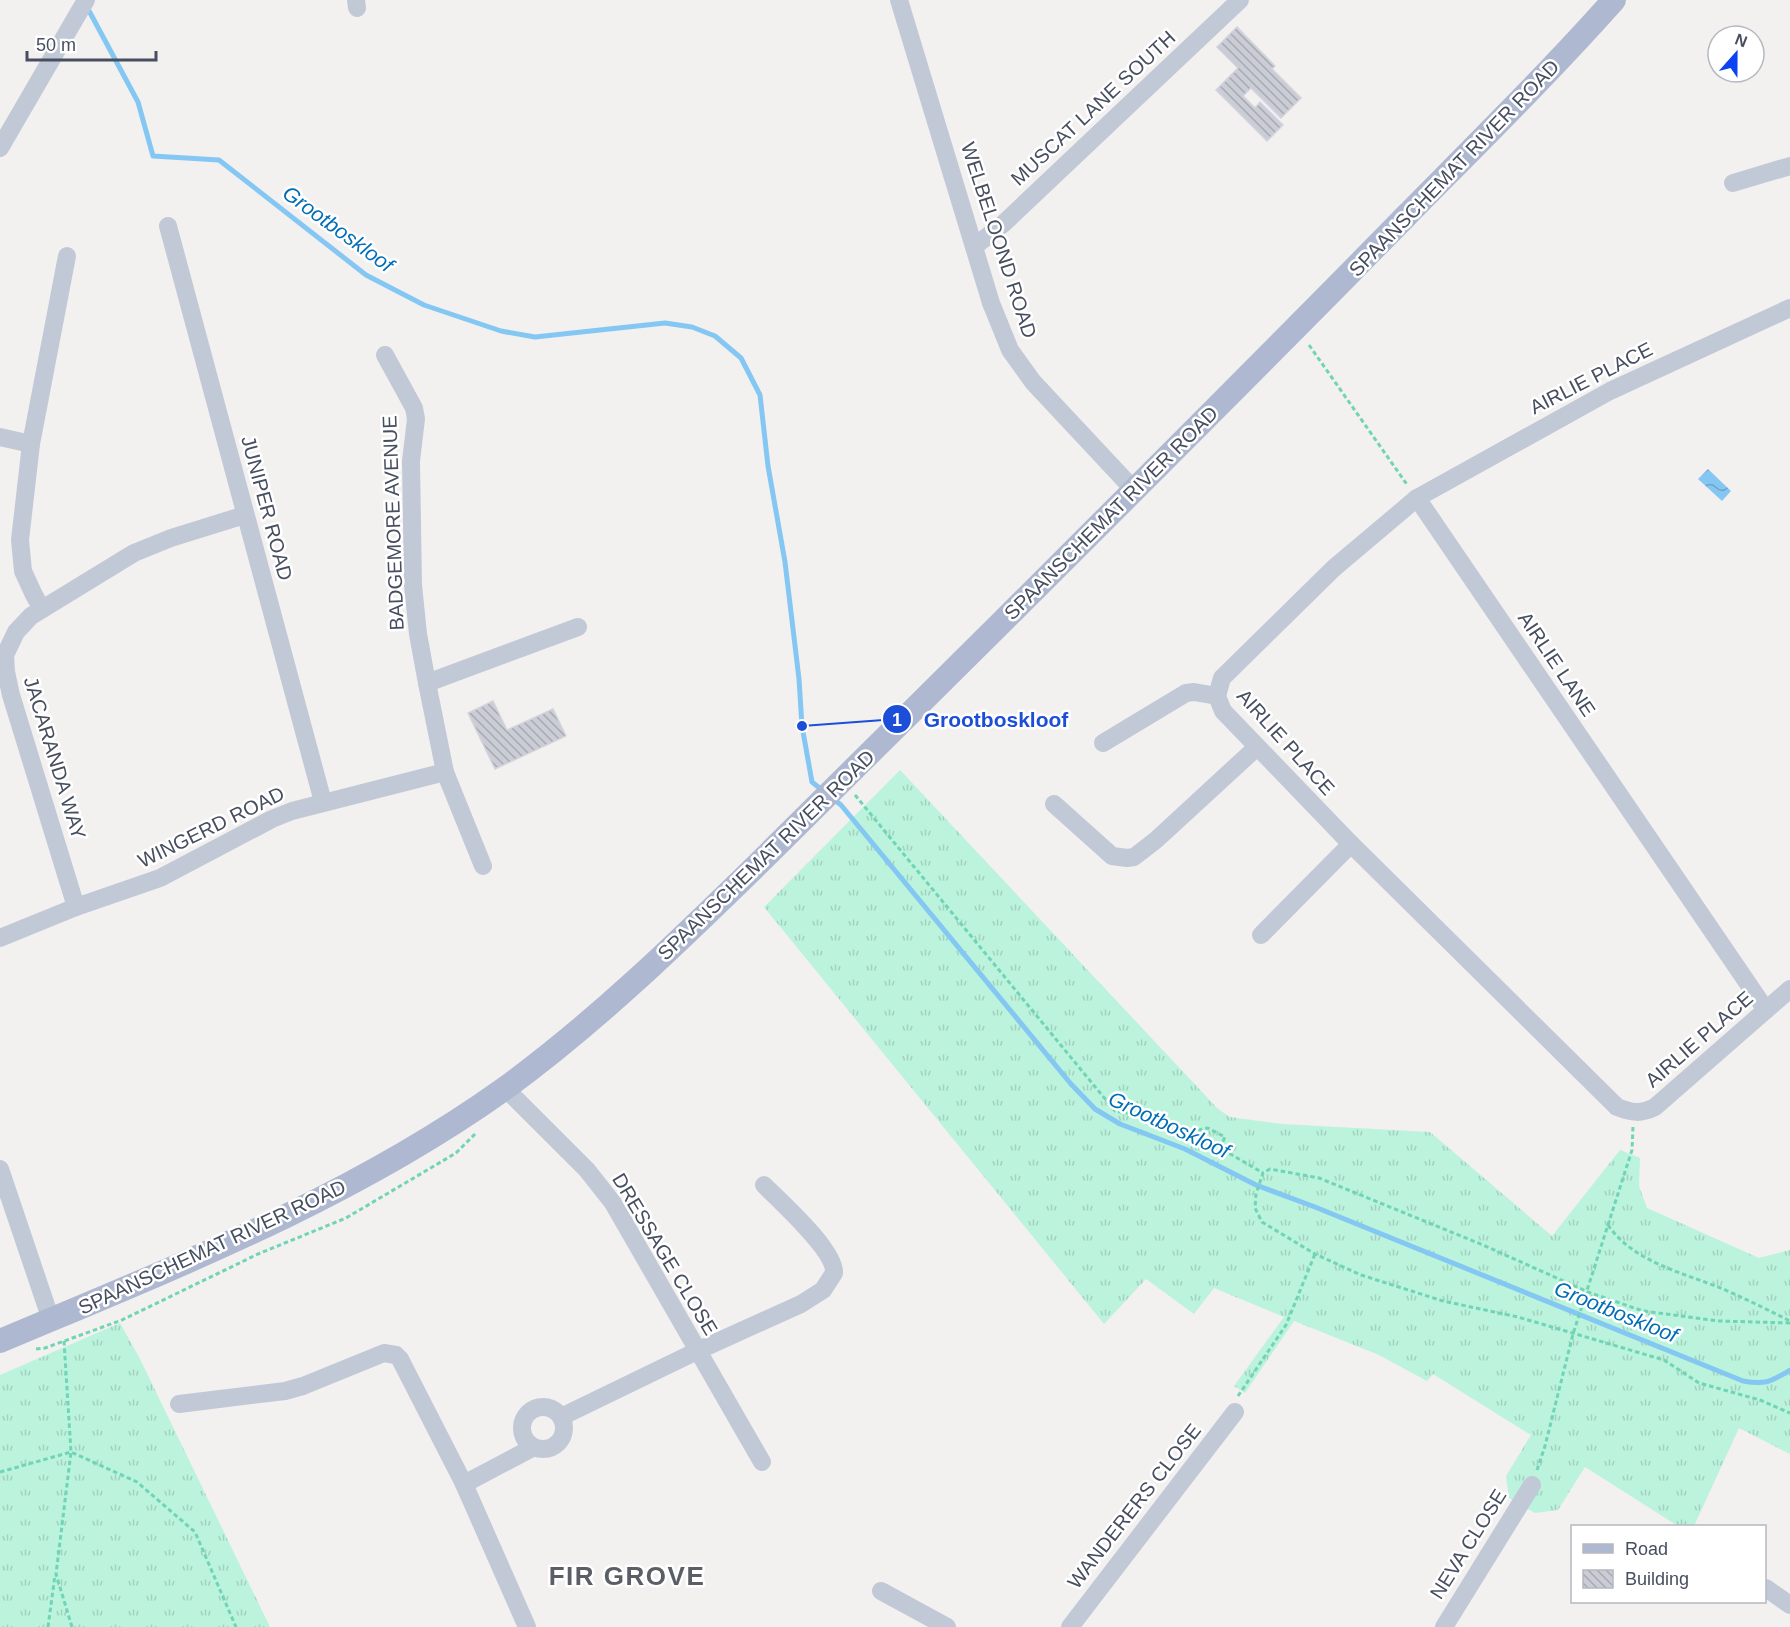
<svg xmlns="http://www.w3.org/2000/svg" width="1790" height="1627" viewBox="0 0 1790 1627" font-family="Arial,sans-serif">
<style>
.grass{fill:url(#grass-tufts)}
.water{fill:url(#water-waves)}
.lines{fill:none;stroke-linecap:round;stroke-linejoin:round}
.stream{stroke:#85c7f3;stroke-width:5}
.building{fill:url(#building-back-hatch);stroke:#d3d4dc;stroke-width:1.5}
.path{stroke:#70d4b6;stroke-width:3;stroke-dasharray:4.5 3;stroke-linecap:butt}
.minor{stroke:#c2c9d6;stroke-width:18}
.major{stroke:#aeb8d1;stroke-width:24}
.labels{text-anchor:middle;stroke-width:5;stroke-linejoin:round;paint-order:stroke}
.street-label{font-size:20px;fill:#464e5f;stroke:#fff}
.water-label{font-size:21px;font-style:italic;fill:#016db7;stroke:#fff}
.district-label{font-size:26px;font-weight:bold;letter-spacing:1.5px;fill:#5c5e65;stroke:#fff}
.leader{fill:none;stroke:#1d4ed8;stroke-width:2}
.callout-dot{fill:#1d4ed8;stroke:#fff;stroke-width:2}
.mark-label{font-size:18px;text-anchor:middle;font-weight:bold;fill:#fff}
.callout-label{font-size:21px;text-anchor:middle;font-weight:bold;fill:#1d4ed8;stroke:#fff;stroke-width:5;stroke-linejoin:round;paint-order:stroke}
</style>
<defs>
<pattern id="grass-tufts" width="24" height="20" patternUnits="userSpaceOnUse" patternTransform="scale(1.5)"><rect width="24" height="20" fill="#bbf3dc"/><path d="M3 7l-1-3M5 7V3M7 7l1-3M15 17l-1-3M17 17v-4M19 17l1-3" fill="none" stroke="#a2d2bf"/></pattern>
<pattern id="water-waves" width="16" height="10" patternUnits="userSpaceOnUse" patternTransform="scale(1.5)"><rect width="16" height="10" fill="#85c7f3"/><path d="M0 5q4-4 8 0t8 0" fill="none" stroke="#6fa4c8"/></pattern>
<pattern id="building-back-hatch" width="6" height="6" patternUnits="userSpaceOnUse" patternTransform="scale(1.5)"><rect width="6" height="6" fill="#cbcdd6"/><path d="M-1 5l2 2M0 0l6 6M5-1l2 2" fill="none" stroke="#a7a9b1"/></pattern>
</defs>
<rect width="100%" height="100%" fill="#f3f0f0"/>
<!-- grass -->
<g class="grass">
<path d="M900,770L1218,1109L1230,1117L1282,1124L1430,1132L1552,1236L1620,1150L1640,1158L1639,1186L1647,1208L1759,1258L1790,1250V1454L1739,1428L1694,1526H1678L1585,1467L1558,1510L1535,1513L1509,1498L1506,1476L1531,1435L1433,1374L1427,1381L1379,1355L1294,1321L1245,1393L1234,1386L1284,1317L1214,1288L1194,1314L1146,1279L1104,1324L764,907Z"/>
<path d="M120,1323L140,1359L270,1627H0V1375Z"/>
</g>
<!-- water -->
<path class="water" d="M1708,469L1731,491L1722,501L1698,479Z"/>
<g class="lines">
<!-- stream -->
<g class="stream">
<path d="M87,7L138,102L153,156L219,160L366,275L424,305L501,331L535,337L665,323L692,327L715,336L741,358L760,395L768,466L785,562L799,679L802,726L812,782L822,790"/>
<path d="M832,798L841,805L1071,1084L1095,1109L1120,1124L1185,1149L1256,1185L1315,1207L1743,1381C1765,1385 1771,1382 1790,1370"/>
</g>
</g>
<!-- building -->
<g class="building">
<path d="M1237,27L1275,66L1272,69L1301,98L1281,118L1251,88L1243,96L1255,108L1260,102L1283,125L1267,141L1216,90L1238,68L1217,47Z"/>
<path d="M493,701L507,730L553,709L566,736L495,769L468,713Z"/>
</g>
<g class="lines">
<!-- path -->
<g class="path">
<path d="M1309,345L1408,486"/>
<path d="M855,795L1115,1111L1156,1118L1194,1131L1208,1128L1225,1137L1220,1148L1263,1173"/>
<path d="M1608,1225C1633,1262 1684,1273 1723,1289C1746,1299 1768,1310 1790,1321"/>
<path d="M1790,1323L1719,1321L1643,1311L1588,1292L1483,1245L1319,1178L1270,1169L1263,1173L1256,1194L1255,1208L1262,1222L1315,1254L1361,1275L1443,1301L1518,1317L1664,1360L1699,1383L1760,1400L1790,1413"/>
<path d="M64,1341L71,1452L56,1574L72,1627"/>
<path d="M36,1349L45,1348L122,1320L258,1254L346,1218L456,1153L475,1134"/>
<path d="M1238,1396L1286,1325L1315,1254"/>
<path d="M1537,1470L1545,1446L1573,1334L1632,1150L1633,1127"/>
<path d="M0,1472L71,1452L137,1482L195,1532L236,1627"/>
<path d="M48,1627L55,1575"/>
</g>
<!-- minor -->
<g class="minor">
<path d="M356,0L357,8"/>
<path d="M899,0L991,303L1010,350L1033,382L1134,490"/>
<path d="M0,148L86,0"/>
<path d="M1733,183L1790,166"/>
<path d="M168,226L323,802"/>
<path d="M975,246L1003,224L1240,0"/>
<path d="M1790,308L1610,391L1417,498L1334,568L1222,678L1217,696L1223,711L1351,844L1617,1107C1632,1113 1641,1114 1655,1107L1790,989"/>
<path d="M385,355L414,408L416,419L411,461L413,585L418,634L427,683L445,772L483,866"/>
<path d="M0,437L31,444"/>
<path d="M1417,498L1766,1010"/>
<path d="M42,609L34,595L23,571L20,540L31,444L67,256"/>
<path d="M427,683L578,627"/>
<path d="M1103,743L1186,693L1194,692L1217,696"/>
<path d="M1054,804L1112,856L1127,858L1134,857L1156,840L1257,747"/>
<path d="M76,907L11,695L6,672L5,655L16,632L31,616L134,553L171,538L245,515"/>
<path d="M1261,935L1351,844"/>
<path d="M0,938L76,907L160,878L272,819L292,811L445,772"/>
<path d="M505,1088L587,1170L613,1203L762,1462"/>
<path d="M0,1169L51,1320"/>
<path d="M179,1404L285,1391L303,1386L384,1353L396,1355L400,1359L464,1484L527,1627"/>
<circle cx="543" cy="1428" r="21"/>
<path d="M561,1417L697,1351L801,1304L823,1290L834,1273C836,1251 780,1201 764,1185"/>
<path d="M464,1484L534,1447"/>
<path d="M1766,1588L1790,1605"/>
<path d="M881,1591L947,1627"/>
<path d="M1070,1627L1235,1412"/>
<path d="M1444,1627L1532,1485"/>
</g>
<!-- major -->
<path class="major" d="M0,1341C173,1268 350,1199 504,1089C596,1022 678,942 759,863C840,783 921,703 1001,623C1137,487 1273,352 1407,215C1477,144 1548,74 1614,0"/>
</g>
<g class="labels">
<!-- street labels -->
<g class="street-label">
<text transform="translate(1093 108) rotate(-43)" y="7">MUSCAT LANE SOUTH</text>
<text transform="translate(1454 168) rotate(-46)" y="7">SPAANSCHEMAT RIVER ROAD</text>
<text transform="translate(999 240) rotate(72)" y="7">WELBELOOND ROAD</text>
<text transform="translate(1591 378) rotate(-27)" y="7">AIRLIE PLACE</text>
<text transform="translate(267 508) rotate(75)" y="7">JUNIPER ROAD</text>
<text transform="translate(1111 513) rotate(-45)" y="7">SPAANSCHEMAT RIVER ROAD</text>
<text transform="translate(393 523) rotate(-92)" y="7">BADGEMORE AVENUE</text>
<text transform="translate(1557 664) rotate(56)" y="7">AIRLIE LANE</text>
<text transform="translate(1286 742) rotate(48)" y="7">AIRLIE PLACE</text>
<text transform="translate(55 758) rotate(73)" y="7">JACARANDA WAY</text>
<text transform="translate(211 827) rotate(-26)" y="7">WINGERD ROAD</text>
<text transform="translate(766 855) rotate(-44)" y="7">SPAANSCHEMAT RIVER ROAD</text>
<text transform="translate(1699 1039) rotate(-41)" y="7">AIRLIE PLACE</text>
<text transform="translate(212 1247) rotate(-25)" y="7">SPAANSCHEMAT RIVER ROAD</text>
<text transform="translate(665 1254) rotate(59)" y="7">DRESSAGE CLOSE</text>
<text transform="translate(1134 1506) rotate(-52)" y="7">WANDERERS CLOSE</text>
<text transform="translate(1468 1544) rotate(-58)" y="7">NEVA CLOSE</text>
</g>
<!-- water labels -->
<g class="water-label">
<text transform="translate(338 229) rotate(36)" y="7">Grootboskloof</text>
<text transform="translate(1169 1125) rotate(25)" y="7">Grootboskloof</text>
<text transform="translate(1616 1312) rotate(22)" y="7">Grootboskloof</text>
</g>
<!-- district labels -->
<g class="district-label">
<text x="627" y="1585">FIR GROVE</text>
</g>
</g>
<!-- callouts -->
<path class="leader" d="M802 726L897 719"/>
<g class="callout-dot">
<circle cx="802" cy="726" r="6"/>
<circle cx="897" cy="719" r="15"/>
</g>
<g class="mark-label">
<text x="897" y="726">1</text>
</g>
<g class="callout-label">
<text x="996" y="727">Grootboskloof</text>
</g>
<!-- legend -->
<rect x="1571" y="1525" width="195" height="78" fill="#ffffff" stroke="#b5b8bf" stroke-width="1.5"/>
<rect x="1583" y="1544" width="30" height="9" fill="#aeb8d1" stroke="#b5b8bf" stroke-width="1.5"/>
<text x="1625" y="1555" font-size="18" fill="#464e5f">Road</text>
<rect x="1583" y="1570" width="30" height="18" fill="url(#building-back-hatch)" stroke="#b5b8bf" stroke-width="1.5"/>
<text x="1625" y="1585" font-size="18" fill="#464e5f">Building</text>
<!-- north arrow -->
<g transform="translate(1736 54) rotate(21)"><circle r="28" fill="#ffffff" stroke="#b5b8bf" stroke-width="1.5"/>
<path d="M0-4.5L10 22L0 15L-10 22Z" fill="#0b42f1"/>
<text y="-9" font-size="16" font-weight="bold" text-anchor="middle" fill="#464e5f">N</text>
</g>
<!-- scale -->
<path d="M27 51v9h129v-9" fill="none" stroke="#464e5f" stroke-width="3"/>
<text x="36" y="51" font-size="18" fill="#464e5f" stroke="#ffffff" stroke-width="4.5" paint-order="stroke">50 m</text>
</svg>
